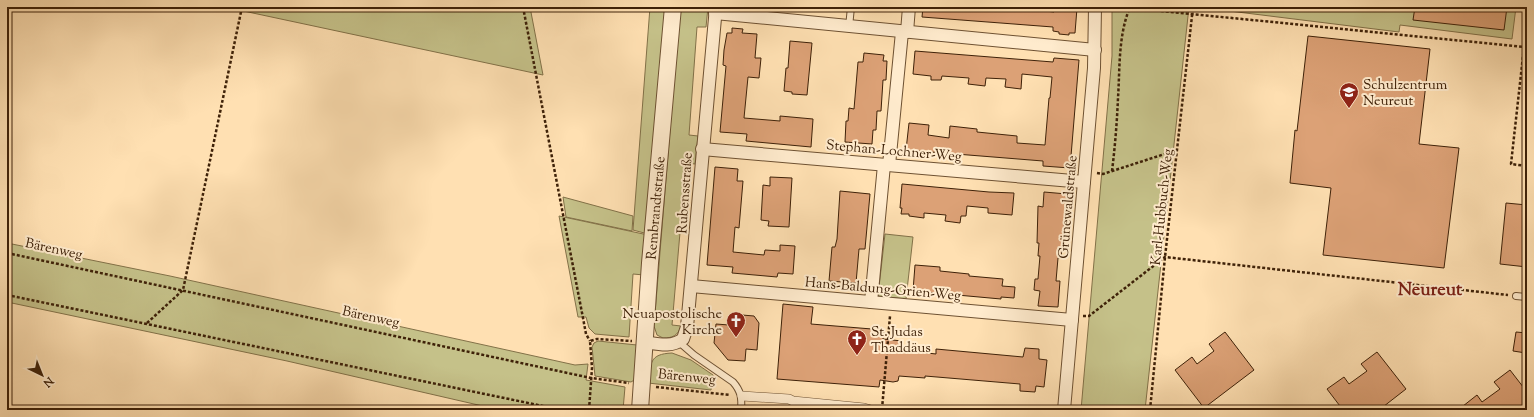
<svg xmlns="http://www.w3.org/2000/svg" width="1534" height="417" viewBox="0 0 1534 417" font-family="'Sorts Mill Goudy',serif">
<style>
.green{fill:#c5c189;stroke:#827148}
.building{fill:#dca176;stroke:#3e2108}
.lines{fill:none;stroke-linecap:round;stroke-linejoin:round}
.service-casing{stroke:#6e5132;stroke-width:8}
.pedestrian-casing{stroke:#6e5132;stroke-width:10}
.minor-casing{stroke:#6e5132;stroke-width:14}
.tertiary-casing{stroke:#6e5132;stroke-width:18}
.path{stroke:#3e2108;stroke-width:2.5;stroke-dasharray:3 2;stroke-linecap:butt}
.service{stroke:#ffebcd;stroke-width:6}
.pedestrian{stroke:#ffebcd;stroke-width:9}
.minor{stroke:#ffebcd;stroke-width:12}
.tertiary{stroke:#ffebcd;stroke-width:16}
.labels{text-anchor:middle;stroke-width:4;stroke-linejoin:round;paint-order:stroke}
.poi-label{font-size:14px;fill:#3e2108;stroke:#ffebcd;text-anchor:start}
.street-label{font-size:14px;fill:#3e2108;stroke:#ffebcd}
.district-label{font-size:18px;font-weight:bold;fill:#7a1f14;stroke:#ffebcd}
</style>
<rect width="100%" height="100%" fill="#ffe0b2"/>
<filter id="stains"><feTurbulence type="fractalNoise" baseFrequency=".005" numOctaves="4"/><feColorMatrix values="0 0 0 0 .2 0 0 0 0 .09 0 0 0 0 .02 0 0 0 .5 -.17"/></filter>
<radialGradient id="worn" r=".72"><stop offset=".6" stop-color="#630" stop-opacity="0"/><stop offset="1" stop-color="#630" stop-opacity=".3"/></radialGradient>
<!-- green -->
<g class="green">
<path d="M234,7H530L543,75L234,9Z"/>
<path d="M650,7H666L648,234L633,230Z"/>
<path d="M680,7H708L706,27H697L689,135L698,136L695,164L686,163L672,325L681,326C678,336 672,338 663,338L657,335L654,326Z"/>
<path d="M1112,7H1189L1145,410H1081L1112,56Z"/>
<path d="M1197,7H1516L1512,39L1400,25L1399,32Z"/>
<path d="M563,197L633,216L632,231L566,217Z"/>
<path d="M559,216L648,235L644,275L633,274L629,337L595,334L589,328L586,317H578Z"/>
<path d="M885,234L913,237L906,299L878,296Z"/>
<path d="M7,243L170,276L575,365L588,364L586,380L625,387L623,410H500L287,361L7,302Z"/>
<path d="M598,341L637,345L636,379L631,382L595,376L592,347L594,343Z"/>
<path d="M672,353L691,360L713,375L711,390L648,383C651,363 649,354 672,353Z"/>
</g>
<!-- building -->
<g class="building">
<path d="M923,7H1026V9L1054,12L1055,7H1074V8H1077L1075,33H1069V35L1059,34V32L1053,31V27L922,17Z"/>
<path d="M1415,7H1507L1504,30L1413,20Z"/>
<path d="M732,28L743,29L742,33L757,34L755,58H761L759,78L748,77L744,118L780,121V116L813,119L811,147L746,141L747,134L720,132L726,66L723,65L724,50L727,33H732Z"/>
<path d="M1308,36L1430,49L1419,144L1459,148L1444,268L1323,255L1331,188L1290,183L1295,130L1297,131Z"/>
<path d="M790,41L812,43L807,95L792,94V92L784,91L786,68H788Z"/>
<path d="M915,51L1053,62L1054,58L1079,60L1070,168L1043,166V161L906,150L909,123L929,125L928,135L949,138L950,126L977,129V132L1017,136V143L1045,145L1049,98H1050L1052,77L1022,74L1021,89L1005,87L1006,79L986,78L985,86L968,84L969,78L942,76L941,80H931V76L913,74Z"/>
<path d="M864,53L884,55L883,61H887L886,80H883L881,111H877L876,130H873L872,144L845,142L846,121H848L849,108L854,109L858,62H863Z"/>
<path d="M715,167L738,169L737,181H743L739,228L735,227L733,252L764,255L765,250L780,251V245L795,246L793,274L778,273L777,277L732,273L733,267L707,265Z"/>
<path d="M770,177L792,178L789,227L768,226L769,221L761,220L763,185L770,186Z"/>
<path d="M902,184L989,192L1014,193L1012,215L988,213V208L967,206L966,216H961L960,223L945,221L946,215L924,213V218L909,216V214H901L902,208H900Z"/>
<path d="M840,191L870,194L865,249H859L856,283L829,281L832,247H835L837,239Z"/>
<path d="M1044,192L1067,194L1061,258H1058L1056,281H1060L1058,307L1038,306L1040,291L1034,290L1035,279H1038L1040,256H1038L1039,243H1037L1038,206L1043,207Z"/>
<path d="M1506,203L1527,205V267L1500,264Z"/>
<path d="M915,265L940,267V271L969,274V276L1003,279L1002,286L1015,287L1014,298L1001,297V299L913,291Z"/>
<path d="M783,304L813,307L811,324L884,330L883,339L902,341L901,349H910V351L936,354V349L1023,357L1025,348L1039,349V359L1047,360L1044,387L1036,386L1035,392L1020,391V384L925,376V378L899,376L898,381L893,382L880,380L879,387L777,379Z"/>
<path d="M730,314L754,316L759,323L757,350L746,349L745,361L728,360L714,343L716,324L729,325Z"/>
<path d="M1225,332L1254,370L1204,408L1175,370L1192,357L1197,364L1214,351L1209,344Z"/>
<path d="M1516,332L1527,333L1526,353L1513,351Z"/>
<path d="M1377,352L1406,389L1379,410H1343L1327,389L1344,377L1349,384L1367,371L1361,364Z"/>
<path d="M1510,370L1527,392V410H1458L1477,395L1482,402L1500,389L1494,382Z"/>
</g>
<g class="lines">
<!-- service casing -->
<g class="service-casing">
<g id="service">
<path d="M849,27L851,7"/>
<path d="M1516,296L1527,297"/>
<path d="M679,342L694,355L733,382C741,391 742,398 741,410"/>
</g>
</g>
<!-- pedestrian casing -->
<g class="pedestrian-casing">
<path id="pedestrian" d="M742,396L789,399L793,401L864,408L871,410"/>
</g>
<!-- minor casing -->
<g class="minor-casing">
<g id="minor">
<path d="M715,13L1095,50"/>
<path d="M907,32L909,7"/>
<path d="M702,149L1084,182"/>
<path d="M889,165L902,32"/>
<path d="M691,286L1072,320"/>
<path d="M871,302L884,165"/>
<path d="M644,342C658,344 671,348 683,339L687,327L716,7"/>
<path d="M1064,410L1094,68L1095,7"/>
</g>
</g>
<!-- tertiary casing -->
<g class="tertiary-casing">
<path id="tertiary" d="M640,410L650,263L673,7"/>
</g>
<!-- path -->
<g class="path">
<path d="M523,7L583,318L586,334L590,341"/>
<path d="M1121,7L1524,47L1511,164L1527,166"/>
<path d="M1524,47L1527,19"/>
<path d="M1112,171C1115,147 1117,122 1118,98C1120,68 1118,36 1130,7"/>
<path d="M1097,173L1103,174L1177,150"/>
<path d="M7,253L591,378L629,383"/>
<path d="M7,295L562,410"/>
<path d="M1083,316H1089L1165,257L1508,295"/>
<path d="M147,323L183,290L242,7"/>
<path d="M656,387L730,395"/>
<path d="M882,409L890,316"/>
<path d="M589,410L592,368L590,341L597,339L632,341"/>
<path d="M1150,410L1165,257L1193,7"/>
</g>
<!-- service -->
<use href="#service" class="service"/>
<!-- pedestrian -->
<use href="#pedestrian" class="pedestrian"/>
<!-- minor -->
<use href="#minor" class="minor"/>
<!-- tertiary -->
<use href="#tertiary" class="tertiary"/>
</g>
<!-- icons -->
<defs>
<g id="school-pin" transform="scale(1)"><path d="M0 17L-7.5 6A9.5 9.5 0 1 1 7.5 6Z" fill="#8f2418" stroke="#ffebcd"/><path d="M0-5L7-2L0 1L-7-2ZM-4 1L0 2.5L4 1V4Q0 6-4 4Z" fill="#fff"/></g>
<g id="church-pin" transform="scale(1)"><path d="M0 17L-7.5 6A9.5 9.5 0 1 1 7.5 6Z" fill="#8f2418" stroke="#ffebcd"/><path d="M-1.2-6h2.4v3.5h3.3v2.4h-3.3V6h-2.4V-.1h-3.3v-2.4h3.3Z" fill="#fff"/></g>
</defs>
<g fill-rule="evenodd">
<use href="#school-pin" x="1349" y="92"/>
<use href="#church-pin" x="736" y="321"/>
<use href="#church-pin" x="857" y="339"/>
</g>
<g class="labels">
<!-- poi labels -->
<g class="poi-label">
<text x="1363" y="89">Schulzentrum<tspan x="1363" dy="16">Neureut</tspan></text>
<text x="722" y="318" text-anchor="end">Neuapostolische<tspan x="722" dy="16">Kirche</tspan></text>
<text x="871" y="336">St. Judas<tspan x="871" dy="16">Thaddäus</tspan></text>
</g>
<!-- street labels -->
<g class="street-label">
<text transform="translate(894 150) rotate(5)" y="5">Stephan-Lochner-Weg</text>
<text transform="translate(684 193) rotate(-86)" y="5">Rubensstraße</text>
<text transform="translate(1067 207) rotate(-85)" y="5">Grünewaldstraße</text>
<text transform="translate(1161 207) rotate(-84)" y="5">Karl-Hubbuch-Weg</text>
<text transform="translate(655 208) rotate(-85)" y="5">Rembrandtstraße</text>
<text transform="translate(54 248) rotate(12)" y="5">Bärenweg</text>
<text transform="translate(883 288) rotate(5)" y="5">Hans-Baldung-Grien-Weg</text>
<text transform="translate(371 316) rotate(12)" y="5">Bärenweg</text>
<text transform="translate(687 376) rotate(6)" y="5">Bärenweg</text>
</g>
<!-- district labels -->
<g class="district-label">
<text x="1430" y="295">Neureut</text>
</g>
</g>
<!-- margin -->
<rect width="1534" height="417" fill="none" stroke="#ffe0b2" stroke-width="24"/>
<rect x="8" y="8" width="1518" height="401" fill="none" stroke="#3e2108" stroke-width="2"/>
<rect x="12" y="12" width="1510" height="393" fill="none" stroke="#3e2108"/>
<!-- north arrow -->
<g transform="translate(42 375) rotate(137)" stroke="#ffebcd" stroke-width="3" paint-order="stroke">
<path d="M0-3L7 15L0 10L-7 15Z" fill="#3e2108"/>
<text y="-6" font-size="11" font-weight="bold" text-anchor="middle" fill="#3e2108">N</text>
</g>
<rect width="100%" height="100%" filter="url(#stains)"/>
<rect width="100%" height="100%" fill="url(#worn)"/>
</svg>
